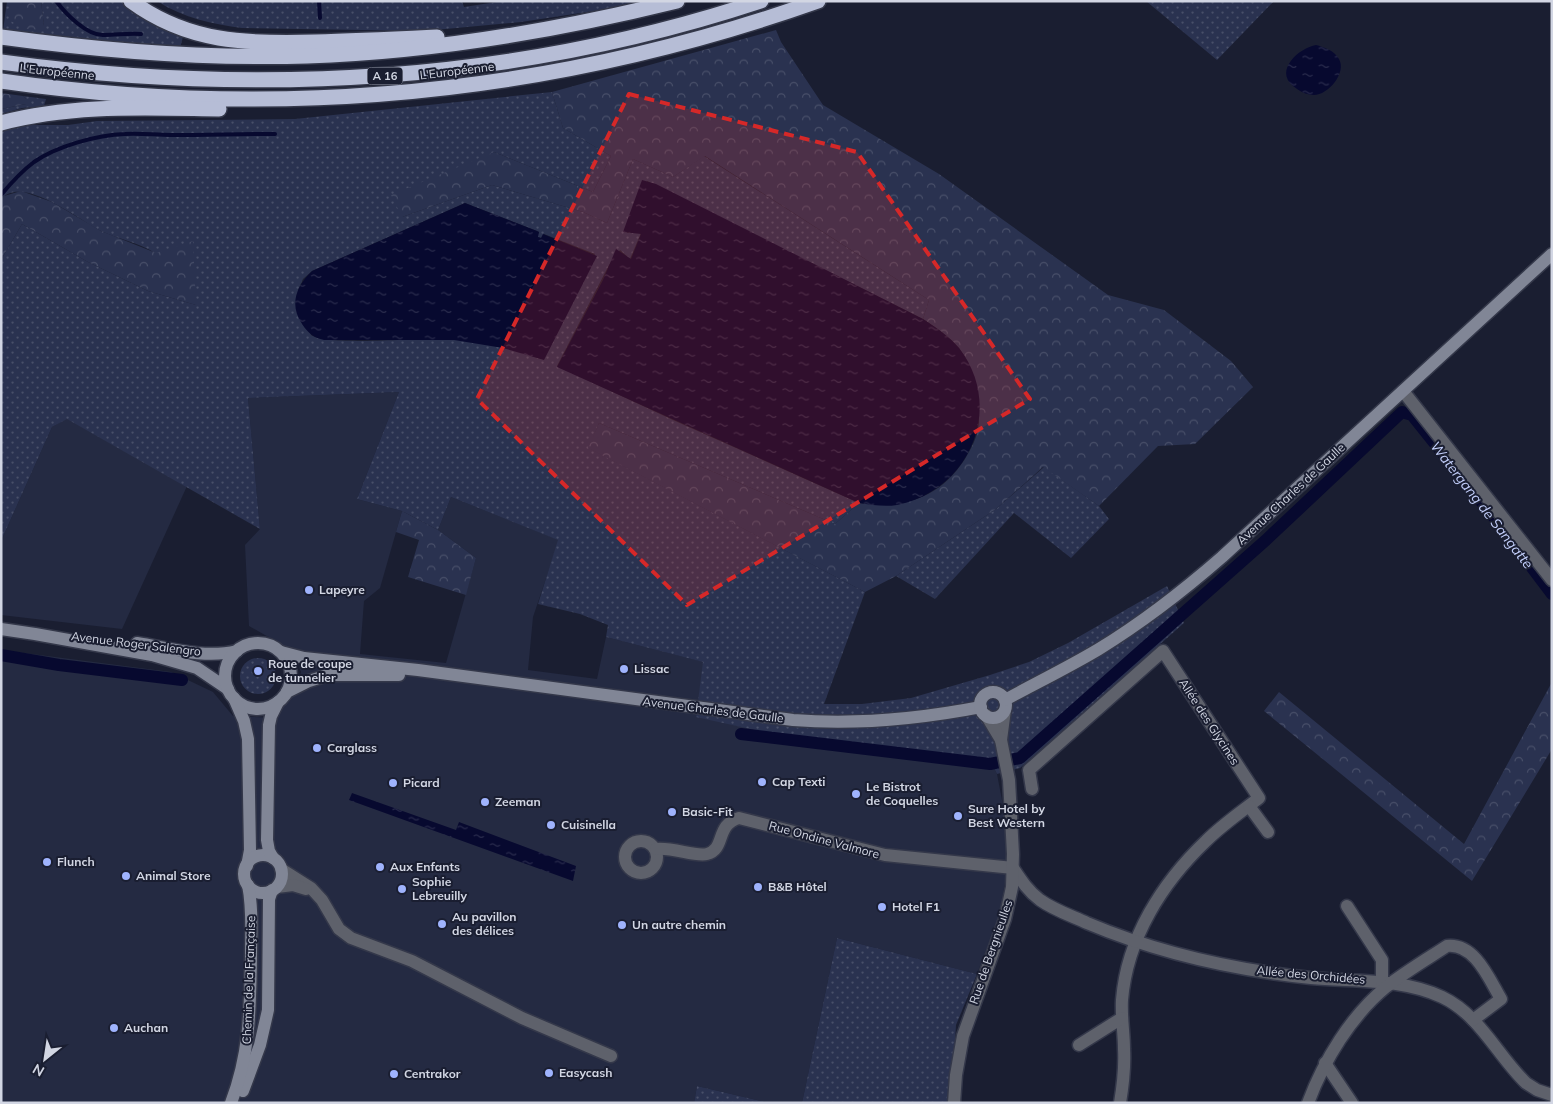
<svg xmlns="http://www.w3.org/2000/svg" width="1553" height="1104" viewBox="0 0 1553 1104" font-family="Mulish,sans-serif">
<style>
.built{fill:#242a42}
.grass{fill:url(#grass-dots);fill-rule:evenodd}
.forest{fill:url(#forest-crowns)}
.water{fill:url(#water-ripples)}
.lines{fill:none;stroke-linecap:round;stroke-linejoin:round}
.stream{stroke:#07092f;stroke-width:4}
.canal{stroke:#07092f;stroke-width:12}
.street-casing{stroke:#34384a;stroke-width:15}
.secondary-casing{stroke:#34384a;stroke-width:15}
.highway-casing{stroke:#34384a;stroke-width:18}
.street{stroke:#5e616b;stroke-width:12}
.secondary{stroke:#818696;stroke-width:12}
.highway{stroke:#b6bdd6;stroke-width:15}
.marked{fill:#d62828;fill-opacity:0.2;stroke:#d62828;stroke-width:4;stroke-dasharray:10 6;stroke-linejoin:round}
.poi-dot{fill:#9fb3fd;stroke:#1a1e31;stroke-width:2}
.labels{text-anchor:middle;stroke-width:4;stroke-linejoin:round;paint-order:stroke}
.shield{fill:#1a1e31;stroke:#9b9fae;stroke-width:1}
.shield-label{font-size:11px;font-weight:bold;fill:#d2d6e3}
.street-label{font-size:12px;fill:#d2d6e3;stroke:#1a1e31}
.poi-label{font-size:12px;font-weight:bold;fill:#d2d6e3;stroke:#1a1e31;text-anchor:start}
.water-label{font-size:14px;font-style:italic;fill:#c3cffb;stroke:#1a1e31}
</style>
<defs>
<pattern id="grass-dots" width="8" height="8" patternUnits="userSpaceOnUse" patternTransform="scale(1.25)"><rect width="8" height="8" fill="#2a3250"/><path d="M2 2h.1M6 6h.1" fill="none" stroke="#484f69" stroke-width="1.8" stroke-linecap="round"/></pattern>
<pattern id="forest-crowns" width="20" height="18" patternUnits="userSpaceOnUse" patternTransform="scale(1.25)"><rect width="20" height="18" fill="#2a3250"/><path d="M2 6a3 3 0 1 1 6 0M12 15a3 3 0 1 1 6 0" fill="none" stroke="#484f69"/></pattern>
<pattern id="water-ripples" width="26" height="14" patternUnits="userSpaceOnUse" patternTransform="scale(1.25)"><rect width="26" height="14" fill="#07092f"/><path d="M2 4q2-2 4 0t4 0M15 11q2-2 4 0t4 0" fill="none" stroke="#2a2c4d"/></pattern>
</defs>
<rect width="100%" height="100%" fill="#1a1e31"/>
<!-- built -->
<g class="built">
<path d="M399,392L357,499L402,511L380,588L364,601L360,654L446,663L476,558L438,530L451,497L559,540L533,617L528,670L597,679L606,637L704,662L696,716L769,733L990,760L997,774L1006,821V877L999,917L977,974L837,938L802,1103H769L697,1086L694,1103H1V650L171,672L213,692L233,716L275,718L284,704L294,694L301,672L293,651L249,626L245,545L260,529L248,398Z"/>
<path d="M67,418L187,486L122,629L1,615V541L52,427Z"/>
</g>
<!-- grass -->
<g class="grass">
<path d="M7,1H11V6L44,26L41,1H121L145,18L183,37L180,48L3,31Z"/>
<path d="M157,1H462L464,7L503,1H646L633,5L521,22L424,31L242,28C213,24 183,18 157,1Z"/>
<path d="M1146,1H1274L1217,60Z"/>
<path d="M552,92L563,128L611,156L593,192L494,152L402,217L492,185L583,212L607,223L633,159L673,177L704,156L929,300L923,319L647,181L627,233H641L630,259L620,250L609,265L557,366L673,420L859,503L835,524L599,423L589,448L865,592L824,704H862L911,698L990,675L1029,662L1068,643L1167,586L1184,623L1020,768L997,774L990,760L769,733L696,717L703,662L606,637L608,625L580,614L538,604L558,540L451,497L438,530L402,511L357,499L399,392L248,398L260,529L67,419L52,427L1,541V260L22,224L88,262L148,291L196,305C188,294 164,258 155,253C140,243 118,239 101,231C80,221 23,174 1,199V132L21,125H68L97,121L295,119ZM465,203L537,231L539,232L537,237L542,238L544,234L595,254L541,359C508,347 471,339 436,339C412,338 326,346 311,335L298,290L303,279L312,271Z"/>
<path d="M23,96L46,99L44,106L22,108L1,114V109L26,104V99Z"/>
<path d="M1044,467L1099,506L1109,519L1071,558L1014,513L935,599L896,576L996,509Z"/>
<circle cx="258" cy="676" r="18"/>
<path d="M837,938L977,974L956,1025L951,1103H802Z"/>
<path d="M697,1086L769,1103H694Z"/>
</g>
<!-- forest -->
<g class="forest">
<path d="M11,1H41L44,26L40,30L22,28L11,21Z"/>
<path d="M776,30L781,42L823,105L939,174L1108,295L1164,310L1231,361L1253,387L1195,444L1158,446L1099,506L1043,467L996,509L896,576L865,592L588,448L599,423L835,524L859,503C904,509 940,498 965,459C971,449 978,436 979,423C979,416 978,408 977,401C976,380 971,364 959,348C949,336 935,327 923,319L929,300L705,156L673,177L633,159L607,223L583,212L492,185L402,217L391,195L494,152L593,192L611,156L563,128L552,92Z"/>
<path d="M1,93L23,96L26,99V104L1,109Z"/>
<path d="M21,191L52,202L101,231L156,253L193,241L196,305L148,291L88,262L22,224L1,260V199L4,196Z"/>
<path d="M402,511L438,530L476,558L466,595L408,577L419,540L396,532Z"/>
<path d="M1552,682V749L1472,881L1264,711L1279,692L1464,844Z"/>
</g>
<!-- water -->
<g class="water">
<path d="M1316,45C1324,47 1335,51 1339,59C1347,73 1328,95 1314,95C1306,95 1299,91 1293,86C1274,70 1299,48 1316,45Z"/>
<path d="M642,180L656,184L923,319C935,327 949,336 959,348C1005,407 970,491 897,505C885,507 872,505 859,503L557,367L603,280L616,249L631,259L641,234L623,232Z"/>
<path d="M465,203L537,231L539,232L538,237L541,238L543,234L597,256L544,360L503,348L454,340H324C314,338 308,333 302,324C289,305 296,286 312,271Z"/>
<path d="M352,793L456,830L459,822L576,866L573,881L349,800Z"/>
</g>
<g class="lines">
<!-- stream -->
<g class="stream">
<path d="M56,1C66,14 87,36 104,35C117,35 128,33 141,34"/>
<path d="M319,1L320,18"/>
<path d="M1,195C11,183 22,171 34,162C57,146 97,135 125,134C140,133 156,135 171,135C206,135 240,134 275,134"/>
</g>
<!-- canal -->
<g class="canal">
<path d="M1,655L59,665L182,680"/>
<path d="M741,734L990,764L1020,758L1266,540L1402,412L1412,415L1492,515L1552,594"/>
</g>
<!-- street casing -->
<g class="street-casing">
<g id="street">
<path d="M1403,391L1552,580"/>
<path d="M1001,740L1005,710"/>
<path d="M1032,789L1029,770L1163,651L1259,798C1241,812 1222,825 1206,841C1162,883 1127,938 1122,1000C1121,1017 1124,1033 1124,1049C1125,1067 1123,1085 1120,1103"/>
<path d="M1249,806L1268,832"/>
<circle cx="641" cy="857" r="16"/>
<path d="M656,849C673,847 695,857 707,854C726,849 715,825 739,818L885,855L1013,868C1021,880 1028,891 1040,900C1054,910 1072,916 1087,923C1158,953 1234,970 1311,978C1355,982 1401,978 1442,997C1480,1015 1497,1055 1526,1083L1537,1090L1552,1095"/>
<path d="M281,869L311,888L322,900L339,929L351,938L412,961L522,1018L611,1056"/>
<path d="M277,887L293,885L306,889"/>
<path d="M1347,906L1382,960V982"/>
<path d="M1079,1045L1122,1018"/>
<path d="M1325,1063L1352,1103"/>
<path d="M954,1103L956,1075L963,1036L1005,919L1012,887L1013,854L1009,780L1001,740L986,715"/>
<path d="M1308,1103C1324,1060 1351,1016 1386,987C1405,972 1427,959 1447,946C1475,943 1489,979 1501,999L1473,1020"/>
</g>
</g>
<!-- secondary casing -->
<g class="secondary-casing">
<g id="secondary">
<path d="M1,629L35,634L152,655L197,668L228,689"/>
<path d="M137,643C169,648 204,659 237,651"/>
<circle cx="258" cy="676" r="33"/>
<path d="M281,652L304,658L418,670L793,720C857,725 919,719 981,707"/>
<path d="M287,692L309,681L328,675H399"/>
<circle cx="993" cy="705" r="13"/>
<path d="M234,698L244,721L248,739L250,850L247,866"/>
<path d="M1005,700C1036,683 1069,667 1099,649C1143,622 1183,591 1222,557L1552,254"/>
<circle cx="263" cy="874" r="19"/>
<path d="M273,858L269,851L267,840L269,725L271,716L278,702"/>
<path d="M243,1091L260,1045L268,1010L269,899L272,890"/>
<path d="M231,1103C250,1053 250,1011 251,958C251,934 253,909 248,885"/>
</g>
</g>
<!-- highway casing -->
<g class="highway-casing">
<g id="highway">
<path d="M131,1C188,43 247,44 315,42C356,41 396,39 437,37"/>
<path d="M1,37C103,51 204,59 307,56C432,52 555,31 677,1"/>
<path d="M1,62C259,97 513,83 761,1"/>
<path d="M1,81C280,121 552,95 818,1"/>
<path d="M1,123C72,104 146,108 219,109"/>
</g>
</g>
<!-- street -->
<use href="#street" class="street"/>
<!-- secondary -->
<use href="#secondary" class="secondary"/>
<!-- highway -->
<use href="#highway" class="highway"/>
</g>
<!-- marked area -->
<path class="marked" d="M629,94L857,152L1030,399L687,605L477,399Z"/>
<!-- markers -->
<g class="poi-dot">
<circle cx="309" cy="590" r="5"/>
<circle cx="624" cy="669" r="5"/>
<circle cx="258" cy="671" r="5"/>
<circle cx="317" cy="748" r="5"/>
<circle cx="762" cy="782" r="5"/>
<circle cx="393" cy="783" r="5"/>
<circle cx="856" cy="794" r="5"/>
<circle cx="485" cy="802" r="5"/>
<circle cx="672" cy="812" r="5"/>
<circle cx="958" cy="816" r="5"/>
<circle cx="551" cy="825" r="5"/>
<circle cx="47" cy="862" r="5"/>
<circle cx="380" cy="867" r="5"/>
<circle cx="126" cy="876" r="5"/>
<circle cx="758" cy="887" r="5"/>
<circle cx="402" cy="889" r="5"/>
<circle cx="882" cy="907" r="5"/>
<circle cx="442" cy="924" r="5"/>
<circle cx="622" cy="925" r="5"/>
<circle cx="114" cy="1028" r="5"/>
<circle cx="549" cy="1073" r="5"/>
<circle cx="394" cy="1074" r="5"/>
</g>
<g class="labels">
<!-- shield labels -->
<rect class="shield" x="367.5" y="67.5" width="35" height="17" rx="4"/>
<g class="shield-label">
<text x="385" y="80">A 16</text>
</g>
<!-- street labels -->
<g class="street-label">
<text transform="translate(457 71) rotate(-7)" y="4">L'Européenne</text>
<text transform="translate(57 72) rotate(6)" y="4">L'Européenne</text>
<text transform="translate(1291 494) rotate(-43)" y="4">Avenue Charles de Gaulle</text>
<text transform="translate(136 644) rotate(7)" y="4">Avenue Roger Salengro</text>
<text transform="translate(713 710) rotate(7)" y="4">Avenue Charles de Gaulle</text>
<text transform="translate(1209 722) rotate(57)" y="4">Allée des Glycines</text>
<text transform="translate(824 840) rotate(15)" y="4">Rue Ondine Valmore</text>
<text transform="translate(991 952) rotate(-71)" y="4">Rue de Bergnieulles</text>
<text transform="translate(1311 975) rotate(5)" y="4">Allée des Orchidées</text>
<text transform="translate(249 980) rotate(-88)" y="4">Chemin de la Française</text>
</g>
<!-- poi labels -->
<g class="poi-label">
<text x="319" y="594">Lapeyre</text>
<text x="268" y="668">Roue de coupe<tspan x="268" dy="14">de tunnelier</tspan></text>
<text x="634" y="673">Lissac</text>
<text x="327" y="752">Carglass</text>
<text x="772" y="786">Cap Texti</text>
<text x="403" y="787">Picard</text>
<text x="866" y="791">Le Bistrot<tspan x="866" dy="14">de Coquelles</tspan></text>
<text x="495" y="806">Zeeman</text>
<text x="968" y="813">Sure Hotel by<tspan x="968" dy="14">Best Western</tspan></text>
<text x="682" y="816">Basic-Fit</text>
<text x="561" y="829">Cuisinella</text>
<text x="57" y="866">Flunch</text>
<text x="390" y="871">Aux Enfants</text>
<text x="136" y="880">Animal Store</text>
<text x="412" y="886">Sophie<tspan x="412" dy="14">Lebreuilly</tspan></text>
<text x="768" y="891">B&amp;B Hôtel</text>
<text x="892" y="911">Hotel F1</text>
<text x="452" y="921">Au pavillon<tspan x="452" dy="14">des délices</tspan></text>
<text x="632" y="929">Un autre chemin</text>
<text x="124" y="1032">Auchan</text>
<text x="559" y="1077">Easycash</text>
<text x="404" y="1078">Centrakor</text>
</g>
<!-- water labels -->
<g class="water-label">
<text transform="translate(1482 505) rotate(52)" y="5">Watergang de Sangatte</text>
</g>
</g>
<!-- border -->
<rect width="1553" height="1104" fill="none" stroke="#d2d6e3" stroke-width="5"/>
<!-- north arrow -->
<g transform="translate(45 1059) rotate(210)" stroke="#1a1e31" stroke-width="4" paint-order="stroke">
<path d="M0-4L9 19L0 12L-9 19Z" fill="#d2d6e3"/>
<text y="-8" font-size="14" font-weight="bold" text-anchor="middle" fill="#d2d6e3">N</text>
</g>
</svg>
